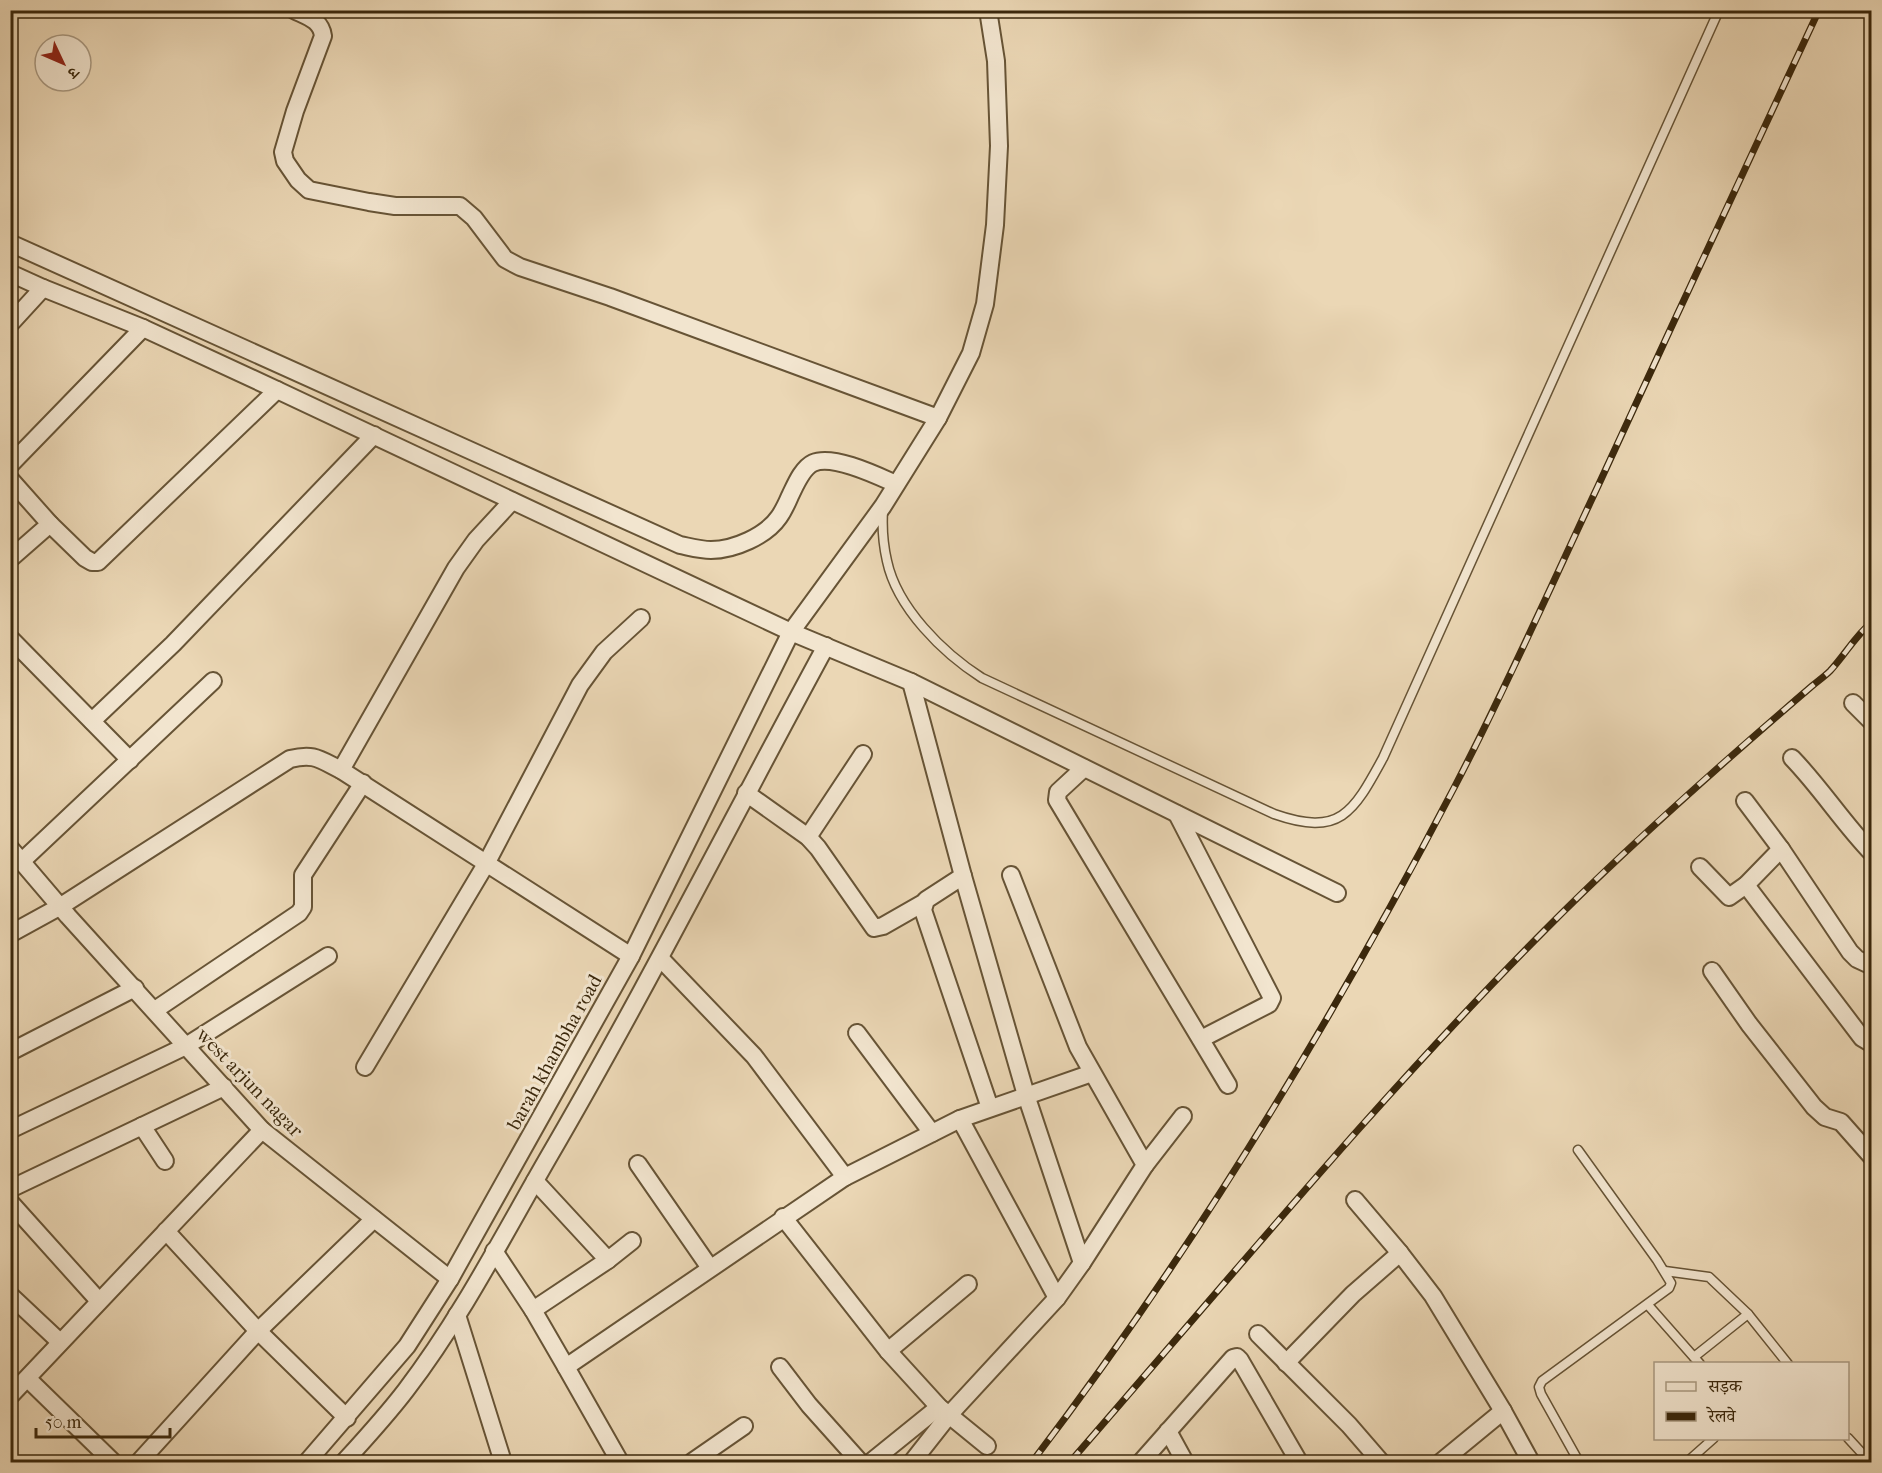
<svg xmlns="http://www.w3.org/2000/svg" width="1882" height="1473" viewBox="0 0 1882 1473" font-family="'IM FELL French Canon','Noto Serif Devanagari',serif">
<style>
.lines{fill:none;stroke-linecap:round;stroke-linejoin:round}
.lane-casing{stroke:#675436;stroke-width:11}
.street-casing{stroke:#675436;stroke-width:20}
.lane{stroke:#f2e5cf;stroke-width:8}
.street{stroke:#f2e5cf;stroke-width:16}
.rail-casing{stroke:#3b280c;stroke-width:7}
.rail{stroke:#f2e5cf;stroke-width:4.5;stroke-dasharray:14;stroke-linecap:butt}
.labels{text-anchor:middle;stroke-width:6;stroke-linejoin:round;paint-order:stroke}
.street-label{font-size:20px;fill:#3b280c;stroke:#f2e5cf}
</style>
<rect width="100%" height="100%" fill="#ebd7b5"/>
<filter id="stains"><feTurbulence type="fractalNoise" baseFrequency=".00333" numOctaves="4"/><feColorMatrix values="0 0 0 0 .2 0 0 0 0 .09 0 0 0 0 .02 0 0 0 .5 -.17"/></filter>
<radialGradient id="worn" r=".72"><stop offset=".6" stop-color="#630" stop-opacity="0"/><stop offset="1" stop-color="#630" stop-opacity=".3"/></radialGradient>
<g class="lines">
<!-- lane casing -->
<g class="lane-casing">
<g id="lane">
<path d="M883,510C882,526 883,544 887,561C897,608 943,653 982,678L1274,814C1340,837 1353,813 1383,758L1719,10"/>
<path d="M1578,1150L1657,1260L1671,1283L1669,1288L1542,1381L1539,1387L1541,1394L1579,1462"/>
<path d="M1665,1271L1709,1277L1748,1314"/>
<path d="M1648,1305L1700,1364"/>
<path d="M1694,1357L1748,1314L1788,1364"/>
<path d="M1848,1438L1870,1462"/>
<path d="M1687,1462L1714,1438"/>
</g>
</g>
<!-- street casing -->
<g class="street-casing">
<g id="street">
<path d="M294,10C308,17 321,20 323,36L295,111L283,152L285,161L298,180L309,190L369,202L395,206H460L474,218L505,259L520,267L610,297L938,418"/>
<path d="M10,243L680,545C690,547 701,550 711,550C734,550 766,536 779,517C784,510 787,503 790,496C795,486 802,468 813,463C833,454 878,476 896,484"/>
<path d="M10,273L43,288L143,328L277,390L791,632L911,682L1337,893"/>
<path d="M10,324L43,288"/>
<path d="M10,465L143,328"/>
<path d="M10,479L50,524L10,559"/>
<path d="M50,524L85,558L92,562H98L277,390"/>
<path d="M10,638L130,760"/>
<path d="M911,682L963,876L1026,1095L1082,1263L1145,1165L1078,1047L1011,875"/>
<path d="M1853,703L1872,722"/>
<path d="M92,721L173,644L374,435"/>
<path d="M1792,758C1821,788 1843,823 1872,853"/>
<path d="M1084,768L1058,792L1057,800L1228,1085"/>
<path d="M341,770L456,568L476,540L512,501"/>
<path d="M746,793L808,837L818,848L874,928L883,926L925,902"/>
<path d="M1745,801L1781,849L1850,952L1857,959L1872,966"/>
<path d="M1177,814L1272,998L1269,1004L1201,1039"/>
<path d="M808,837L863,754"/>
<path d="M10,848L68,916L262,1130L450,1279"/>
<path d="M21,862L213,681"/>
<path d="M1700,867L1729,897L1746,885L1781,849"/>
<path d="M963,876L926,900L923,910L990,1108"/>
<path d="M1746,885L1862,1038L1872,1044"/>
<path d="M10,934L61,906L290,759C314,753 319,759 341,770L631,956"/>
<path d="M661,959L754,1056L845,1177"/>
<path d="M1712,971L1749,1024L1814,1107L1825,1117L1841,1122L1872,1157"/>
<path d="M155,1010L299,913L303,907V875L363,783"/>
<path d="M857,1033L932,1133"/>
<path d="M10,1052L135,988"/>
<path d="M365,1067L486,864L580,685L604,652L641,618"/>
<path d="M960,1119L1092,1073"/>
<path d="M142,1126L165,1161"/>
<path d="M10,1130L186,1046L328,956"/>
<path d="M638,1164L710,1268"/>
<path d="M1145,1165L1183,1116"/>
<path d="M535,1181L608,1260"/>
<path d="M10,1189L224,1087"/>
<path d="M1355,1200L1400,1253"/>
<path d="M10,1202L99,1301"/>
<path d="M783,1217L888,1351L939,1407L949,1415L1057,1298L1082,1263"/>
<path d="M166,1231L258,1331L347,1418"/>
<path d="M494,1251L533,1310L566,1367L845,1177L960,1119L1057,1298"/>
<path d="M10,1295L60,1342"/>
<path d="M533,1310L608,1260L632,1241"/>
<path d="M457,1315L503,1462"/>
<path d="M1258,1334L1349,1425L1381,1462"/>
<path d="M888,1351L968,1284"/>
<path d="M1286,1363L1353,1294L1400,1253L1433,1296L1503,1411"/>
<path d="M566,1367L620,1462"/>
<path d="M780,1367L809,1405L860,1462"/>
<path d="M28,1379L113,1462"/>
<path d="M10,1396L262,1130"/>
<path d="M1168,1431L1185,1462"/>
<path d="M139,1462L258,1331L374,1219"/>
<path d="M307,1462L407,1346L450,1279L631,956L791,632L883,506L938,418L971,353L985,304L995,225L999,146L996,61L988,10"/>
<path d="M344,1462C365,1439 387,1415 406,1390C461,1318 503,1236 548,1158C646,990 733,817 826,646"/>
<path d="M692,1462L744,1426"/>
<path d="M871,1462L939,1407"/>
<path d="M912,1462L949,1415L987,1446"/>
<path d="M1141,1462L1233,1358L1237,1357L1240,1360L1299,1462"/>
<path d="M1441,1462L1503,1411L1531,1462"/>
</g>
</g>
<!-- lane -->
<use href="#lane" class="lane"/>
<!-- street -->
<use href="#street" class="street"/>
<!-- rail casing -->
<g class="rail-casing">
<g id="rail">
<path d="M1032,1462C1193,1251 1332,1022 1455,786C1506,688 1551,586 1598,486C1671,327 1745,169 1819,10"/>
<path d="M1070,1462C1226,1283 1377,1099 1545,930C1629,845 1721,764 1812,686C1818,681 1825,676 1830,671C1845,655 1855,636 1872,622"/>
</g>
</g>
<!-- rail -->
<use href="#rail" class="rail"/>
</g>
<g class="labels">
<!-- street labels -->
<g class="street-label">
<text transform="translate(554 1052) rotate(-61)" y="7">barah khambha road</text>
<text transform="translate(250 1082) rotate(46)" y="7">west arjun nagar</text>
</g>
</g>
<!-- margin -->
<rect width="1882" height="1473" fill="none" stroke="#ebd7b5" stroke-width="36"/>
<rect x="12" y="12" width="1858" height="1449" fill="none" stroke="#3b280c" stroke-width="3"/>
<rect x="18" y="18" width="1846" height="1437" fill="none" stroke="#3b280c" stroke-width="1.5"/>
<!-- legend -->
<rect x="1654" y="1362" width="195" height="78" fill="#f2e5cf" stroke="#a99981" stroke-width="1.5"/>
<rect x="1666" y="1382" width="30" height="9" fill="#f2e5cf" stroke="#a99981" stroke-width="1.5"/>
<text x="1708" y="1392" font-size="18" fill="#3b280c">सड़क</text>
<rect x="1666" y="1412" width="30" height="9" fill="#3b280c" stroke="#a99981" stroke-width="1.5"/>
<text x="1708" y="1422" font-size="18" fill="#3b280c">रेलवे</text>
<!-- north arrow -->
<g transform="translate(63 63) rotate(134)"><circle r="28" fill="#f2e5cf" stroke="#a99981" stroke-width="1.5"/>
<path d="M0-4.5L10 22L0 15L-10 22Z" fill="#8f2418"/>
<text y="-9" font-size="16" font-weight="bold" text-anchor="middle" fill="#3b280c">उ</text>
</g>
<!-- scale -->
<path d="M36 1428v9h134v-9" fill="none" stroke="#3b280c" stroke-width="3"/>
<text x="45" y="1428" font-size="18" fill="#3b280c" stroke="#f2e5cf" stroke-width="4.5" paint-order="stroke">50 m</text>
<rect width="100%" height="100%" filter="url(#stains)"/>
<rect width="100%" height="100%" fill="url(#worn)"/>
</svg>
